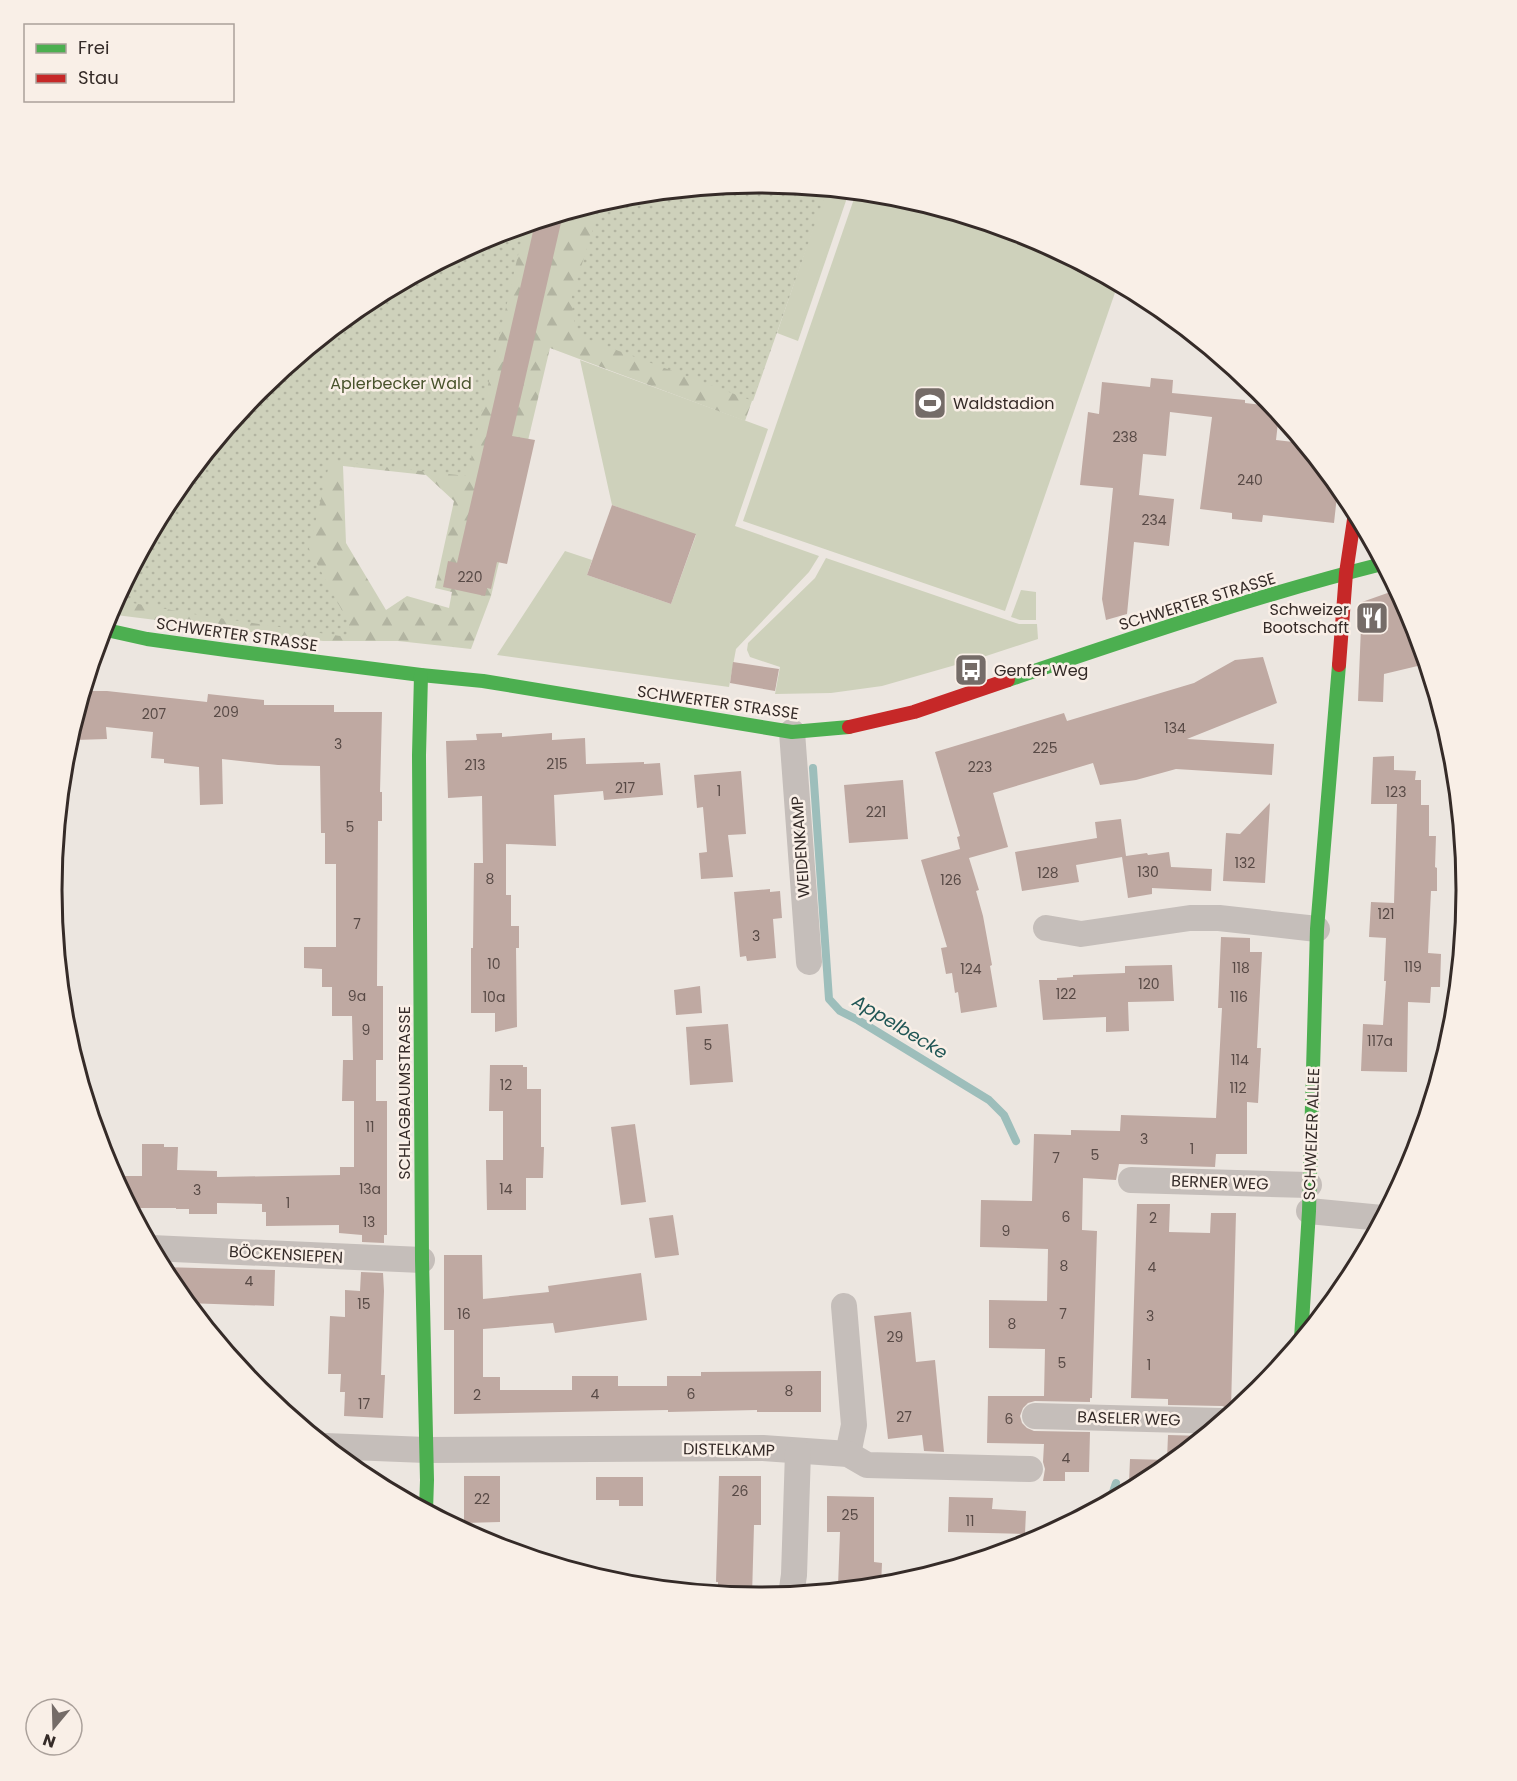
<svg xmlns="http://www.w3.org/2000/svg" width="1517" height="1781" viewBox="0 0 1517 1781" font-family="Poppins,sans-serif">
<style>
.grass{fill:#ced1bb}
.forest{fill:url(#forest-firs);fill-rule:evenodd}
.park{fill:url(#park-dots)}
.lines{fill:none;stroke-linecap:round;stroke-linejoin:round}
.stream{stroke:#9dbebb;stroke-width:8}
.building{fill:#bfa9a2}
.street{stroke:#c5beba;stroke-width:26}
.fast{stroke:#4caf50;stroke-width:14}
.jam{stroke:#c62828;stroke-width:14}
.labels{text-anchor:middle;stroke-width:5;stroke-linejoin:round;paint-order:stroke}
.number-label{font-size:14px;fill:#584a46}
.park-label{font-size:16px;fill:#48532c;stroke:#f9efe7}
.poi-label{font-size:16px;fill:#352b28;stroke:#f9efe7;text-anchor:start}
.street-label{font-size:16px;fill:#352b28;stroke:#f9efe7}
.water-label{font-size:18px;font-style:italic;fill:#1f5655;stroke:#f9efe7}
.rim{fill:none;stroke:#352b28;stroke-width:3}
</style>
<defs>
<pattern id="forest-firs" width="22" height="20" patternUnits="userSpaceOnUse" patternTransform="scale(1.5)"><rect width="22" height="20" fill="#ced1bb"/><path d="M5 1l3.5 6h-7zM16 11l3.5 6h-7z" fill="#b2b4a1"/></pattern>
<pattern id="park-dots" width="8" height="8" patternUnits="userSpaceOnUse" patternTransform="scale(1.5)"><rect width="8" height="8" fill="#ced1bb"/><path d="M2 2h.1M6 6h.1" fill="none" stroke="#b2b4a1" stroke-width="1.8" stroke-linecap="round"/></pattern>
</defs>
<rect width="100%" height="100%" fill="#ece6e0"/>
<!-- grass -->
<g class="grass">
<path d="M826,190L849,192L798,341L777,333Z"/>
<path d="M856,193L897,197L1030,237L1118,284L1005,611L743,521Z"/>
<path d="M580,360L768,429L735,526L819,556L809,572L736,649L729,687L497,655L565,551L592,560L587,575L671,604L696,535L612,505Z"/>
<path d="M826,558L1019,624H1037L1038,639L980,658L882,686L831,693L775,694L780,667L750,657L747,650L748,643L815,578Z"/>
<path d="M1021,590L1036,592V620H1020L1011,617Z"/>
</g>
<!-- forest -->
<path class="forest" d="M759,183L825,190L745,421L550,348L491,596L471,649L398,641H323L108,614L170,497L258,390L366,302L488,237L621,197ZM343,466L426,475L454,501L435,588L452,592L449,608L407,596L386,610L346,543Z"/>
<!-- park -->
<g class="park">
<path d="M759,183L827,190L753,401L576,335L571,299L596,219L595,204L621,197Z"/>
<path d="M525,225L467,476L330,461L309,549L347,620L350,629L347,637L199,615L116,600L170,497L258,390L366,302L488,237Z"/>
</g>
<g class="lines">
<!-- stream -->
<g class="stream">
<path d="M813,768L829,999L840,1011L858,1020L989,1100L1004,1115L1016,1141"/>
<path d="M1110,1501L1116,1483"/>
</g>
</g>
<!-- building -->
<g class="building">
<path d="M563,214L512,436L535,440L507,564L497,562L491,589L487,588L485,596L443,587L448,561L457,563L535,223Z"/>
<path d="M1151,378L1173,380L1172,393L1245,400V403L1272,406L1279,414L1276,440L1302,443L1338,487L1334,523L1263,515L1262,522L1232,519V513L1200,509L1212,417L1170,412L1166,456L1143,454L1139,495L1174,499L1169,546L1134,542L1127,614L1106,620L1102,599L1113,488L1080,485L1088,412L1099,414L1102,382L1150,387Z"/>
<path d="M612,505L696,534L671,604L587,575Z"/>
<path d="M1396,590L1412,620L1426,664L1384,674L1383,702L1358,701L1362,602Z"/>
<path d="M1263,657L1277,703L1187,739L1274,744L1272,775L1176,769L1136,780L1100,785L1093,763L993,793L1008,847L969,858L979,890L976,891L983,916L992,965L990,966L997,1007L961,1013L958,992L955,993L952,973L946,974L941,948L947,947L921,860L960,849L957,837L960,836L935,752L1064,713L1067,721L1194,683L1235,660Z"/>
<path d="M733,662L779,669L775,691L730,683Z"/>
<path d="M83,691H107L207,702L208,694L264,700V705H334V712H382L380,792H382V821H378L377,986H383V1060H376V1101H387V1235H384V1243L362,1242V1235L339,1233V1225L266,1226V1212H262V1204L217,1203V1214H189V1209H176V1208H130L113,1176H142V1144H164V1147H178L177,1170L217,1171V1177L340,1175V1167H354V1101H342L343,1060H353L352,1016H332V987H322V969L304,968V947H336V864H325V833H321L320,766L278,765L222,759L223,804L200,805L199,767L164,763V759L151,758L153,732L106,727L107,739L75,740V719Z"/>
<path d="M502,733V737L552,733V740L585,738L586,764L644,762V764L660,763L663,795L604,800L603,791L554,795L556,846L506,844V895H511V926H519V948H516L517,1027L495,1032V1013H471V948H473L474,863H483L482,796L448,798L446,741L477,740L476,734Z"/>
<path d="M1394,756V770L1416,771L1415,780H1421V805H1429V836H1436L1435,867L1437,868V891H1431L1428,953L1441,954L1440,987H1431L1430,1003L1408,1002L1407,1072L1361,1071L1363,1024L1383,1025L1386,981H1384L1386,938L1369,937L1371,902L1394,903L1397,804H1371L1373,757Z"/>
<path d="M741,771L746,834L728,835L733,877L701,879L699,853L707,852L703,807L697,808L694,775Z"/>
<path d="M903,780L908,839L849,843L844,785Z"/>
<path d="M1270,803L1265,883L1223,881L1226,833L1240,834Z"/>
<path d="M1121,819L1126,856L1147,853L1148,855L1169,852L1171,867L1212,869L1211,891L1152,888V894L1128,898L1122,857L1076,865L1079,882L1022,891L1015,852L1097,838L1095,822Z"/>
<path d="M770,889V892L780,891L782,918L773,919L776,958L747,961L746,956L740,957L734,892Z"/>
<path d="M1221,937L1250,938V952H1262L1257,1048H1261L1258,1103L1247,1102V1154H1216L1215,1167L1119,1164L1116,1180L1083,1178L1082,1230L1097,1231L1092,1398H1090V1402L1035,1401L1028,1403L1023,1408L1020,1416L1022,1423L1027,1428L1034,1431L1090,1432L1089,1472H1065V1481H1043L1045,1469L1043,1462L1044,1444L987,1443L988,1396H1044L1045,1349L989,1348V1300L1047,1301L1048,1249L980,1247L981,1200L1032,1201L1034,1134L1071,1135V1130L1120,1131L1121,1115L1216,1118L1222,1008H1218Z"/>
<path d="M1172,965L1174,1001L1128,1002L1129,1031L1106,1032V1017L1043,1020L1039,980H1057V978L1073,977V975L1125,973V966Z"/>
<path d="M700,986L702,1013L676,1015L674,990Z"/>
<path d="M728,1024L733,1082L690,1085L686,1027Z"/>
<path d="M490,1065H523V1067H527V1089H541V1147H544L543,1178H526V1210H487L486,1160H503V1111H489Z"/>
<path d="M635,1124L646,1202L621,1205L611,1127Z"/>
<path d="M1137,1204H1170L1169,1232L1210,1233L1211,1213H1236L1231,1409L1222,1406L1168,1405V1399L1131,1398Z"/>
<path d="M673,1215L679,1255L655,1258L649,1218Z"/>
<path d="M444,1255H482L483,1299L549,1292L548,1286L641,1273L647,1320L555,1333L553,1323L483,1329V1377H500V1390H572V1376H618V1386H667V1376H701V1372L821,1371V1412H757V1410L668,1412V1410L454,1414V1330H444Z"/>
<path d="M161,1267L275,1270L274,1306L186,1303L170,1283Z"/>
<path d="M361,1272L383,1273L384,1291L381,1375H385L383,1418L344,1416L345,1392H340L341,1374H328L330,1316L345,1317V1290L360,1291Z"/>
<path d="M911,1312L916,1362L935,1360L944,1452L924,1451L922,1435L888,1439L874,1316Z"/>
<path d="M1168,1435L1204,1436L1151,1479L1143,1483H1129L1130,1459L1167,1460Z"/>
<path d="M464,1476H500V1522L464,1523Z"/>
<path d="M719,1476H761V1525H754L752,1596L718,1594V1582H716Z"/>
<path d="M596,1477H643V1506H619V1500H596Z"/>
<path d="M827,1496L874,1497V1562L882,1563L881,1586L844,1590V1587L838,1586L840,1532H827Z"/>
<path d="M949,1497L993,1498L992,1509L1026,1511L1025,1534L948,1532Z"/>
</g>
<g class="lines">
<!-- street -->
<g class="street">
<path d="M792,732L809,962"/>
<path d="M1046,928L1081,934L1190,918H1219L1317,929"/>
<path d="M1131,1180L1309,1185"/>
<path d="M1309,1211L1382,1218"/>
<path d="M151,1248L422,1260"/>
<path d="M844,1306L854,1425L848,1454"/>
<path d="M1035,1416L1222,1421"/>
<path d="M325,1446L426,1450L763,1448L848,1454L867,1465L1030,1469"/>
<path d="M791,1595L794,1575L798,1452"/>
</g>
<!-- fast -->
<g class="fast">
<path d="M102,629L147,639L226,650L421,675L483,681L792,732L849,727"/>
<path d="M421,675L419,755L422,1260L427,1480L426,1511"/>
<path d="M1008,680C1132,638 1255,596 1382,564"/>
<path d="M1301,1339L1309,1211L1317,929L1339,665"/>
</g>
<!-- jam -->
<g class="jam">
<path d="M1339,665L1346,573L1355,513"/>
<path d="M849,727L914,712L1008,680"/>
</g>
</g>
<!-- icons -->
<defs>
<g id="stadium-square" transform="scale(1.725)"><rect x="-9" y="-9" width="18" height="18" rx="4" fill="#756c68" stroke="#f9efe7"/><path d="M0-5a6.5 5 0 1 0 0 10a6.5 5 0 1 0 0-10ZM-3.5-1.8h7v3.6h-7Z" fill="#fff"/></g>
<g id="restaurant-square" transform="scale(1.725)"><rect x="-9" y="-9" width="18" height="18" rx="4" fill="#756c68" stroke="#f9efe7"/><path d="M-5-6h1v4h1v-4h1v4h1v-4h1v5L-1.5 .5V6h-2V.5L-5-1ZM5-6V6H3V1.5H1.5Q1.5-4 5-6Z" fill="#fff"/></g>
<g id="bus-square" transform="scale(1.725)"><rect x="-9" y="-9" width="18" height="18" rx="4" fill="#756c68" stroke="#f9efe7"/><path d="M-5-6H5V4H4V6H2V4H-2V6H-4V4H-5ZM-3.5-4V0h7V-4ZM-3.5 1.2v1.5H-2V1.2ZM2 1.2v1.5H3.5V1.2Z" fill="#fff"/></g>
</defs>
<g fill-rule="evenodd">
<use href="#stadium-square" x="930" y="403"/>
<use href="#restaurant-square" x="1372" y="618"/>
<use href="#bus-square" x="971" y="670"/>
</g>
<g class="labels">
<!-- number labels -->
<g class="number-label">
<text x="1125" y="442">238</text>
<text x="1250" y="485">240</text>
<text x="1154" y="525">234</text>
<text x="470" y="582">220</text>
<text x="226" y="717">209</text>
<text x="154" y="719">207</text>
<text x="1175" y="733">134</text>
<text x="338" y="749">3</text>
<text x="1045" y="753">225</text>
<text x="557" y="769">215</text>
<text x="475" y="770">213</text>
<text x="980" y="772">223</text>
<text x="625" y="793">217</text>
<text x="719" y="796">1</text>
<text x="1396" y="797">123</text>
<text x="876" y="817">221</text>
<text x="350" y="832">5</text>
<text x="1245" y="868">132</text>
<text x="1148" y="877">130</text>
<text x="1048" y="878">128</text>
<text x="490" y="884">8</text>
<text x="951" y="885">126</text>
<text x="1386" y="919">121</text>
<text x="357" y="929">7</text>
<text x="756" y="941">3</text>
<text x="494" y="969">10</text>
<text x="1413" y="972">119</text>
<text x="1241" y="973">118</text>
<text x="971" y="974">124</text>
<text x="1149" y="989">120</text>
<text x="1066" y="999">122</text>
<text x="357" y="1001">9a</text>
<text x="494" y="1002">10a</text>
<text x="1239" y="1002">116</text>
<text x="366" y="1035">9</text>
<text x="1380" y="1046">117a</text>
<text x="708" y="1050">5</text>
<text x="1240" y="1065">114</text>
<text x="506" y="1090">12</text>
<text x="1238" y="1093">112</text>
<text x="370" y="1132">11</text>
<text x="1144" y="1144">3</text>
<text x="1192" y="1154">1</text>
<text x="1095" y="1160">5</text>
<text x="1056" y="1163">7</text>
<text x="370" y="1194">13a</text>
<text x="506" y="1194">14</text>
<text x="197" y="1195">3</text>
<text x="288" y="1208">1</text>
<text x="1066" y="1222">6</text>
<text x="1153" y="1223">2</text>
<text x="369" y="1227">13</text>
<text x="1006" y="1236">9</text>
<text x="1064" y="1271">8</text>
<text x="1152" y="1272">4</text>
<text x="249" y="1286">4</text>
<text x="364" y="1309">15</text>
<text x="464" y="1319">16</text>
<text x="1063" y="1319">7</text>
<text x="1150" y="1321">3</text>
<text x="1012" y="1329">8</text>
<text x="895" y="1342">29</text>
<text x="1062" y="1368">5</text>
<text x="1149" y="1370">1</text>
<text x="789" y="1396">8</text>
<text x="595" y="1399">4</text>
<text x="691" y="1399">6</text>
<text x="477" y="1400">2</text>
<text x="364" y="1409">17</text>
<text x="904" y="1422">27</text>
<text x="1009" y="1424">6</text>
<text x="1066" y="1463">4</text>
<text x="740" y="1496">26</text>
<text x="482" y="1504">22</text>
<text x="850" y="1520">25</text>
<text x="970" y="1526">11</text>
</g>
<!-- park labels -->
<g class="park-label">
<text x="401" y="389">Aplerbecker Wald</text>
</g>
<!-- poi labels -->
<g class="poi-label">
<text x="953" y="409">Waldstadion</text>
<text x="1349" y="615" text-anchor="end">Schweizer<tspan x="1349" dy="18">Bootschaft</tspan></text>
<text x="994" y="676">Genfer Weg</text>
</g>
<!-- street labels -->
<g class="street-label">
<text transform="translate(1197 601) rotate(-17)" y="6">SCHWERTER STRASSE</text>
<text transform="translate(237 634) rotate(8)" y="6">SCHWERTER STRASSE</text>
<text transform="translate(718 702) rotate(8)" y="6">SCHWERTER STRASSE</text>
<text transform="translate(800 847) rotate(-94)" y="6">WEIDENKAMP</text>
<text transform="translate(404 1093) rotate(-90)" y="6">SCHLAGBAUMSTRASSE</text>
<text transform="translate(1311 1134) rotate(-88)" y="6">SCHWEIZER ALLEE</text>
<text transform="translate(1220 1182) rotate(2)" y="6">BERNER WEG</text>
<text transform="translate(286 1254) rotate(3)" y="6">BÖCKENSIEPEN</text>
<text transform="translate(1129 1418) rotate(2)" y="6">BASELER WEG</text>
<text transform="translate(729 1449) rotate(1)" y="6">DISTELKAMP</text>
</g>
<!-- water labels -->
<g class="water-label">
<text transform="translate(900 1027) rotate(31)" y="6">Appelbecke</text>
</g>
</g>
<!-- crop -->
<path d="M0 0H1517V1781H0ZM62 890a697 697 0 1 1 1394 0a697 697 0 1 1-1394 0Z" fill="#f9efe7" fill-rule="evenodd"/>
<path class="rim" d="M62 890a697 697 0 1 1 1394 0a697 697 0 1 1-1394 0Z"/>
<!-- legend -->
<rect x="24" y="24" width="210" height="78" fill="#f9efe7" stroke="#aba19b" stroke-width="1.5"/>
<rect x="36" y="44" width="30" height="9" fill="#4caf50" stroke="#aba19b" stroke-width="1.5"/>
<text x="78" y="54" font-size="18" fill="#352b28">Frei</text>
<rect x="36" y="74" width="30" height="9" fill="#c62828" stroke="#aba19b" stroke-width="1.5"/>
<text x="78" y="84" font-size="18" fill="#352b28">Stau</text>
<!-- north arrow -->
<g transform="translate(54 1727) rotate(199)"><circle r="28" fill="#f9efe7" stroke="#aba19b" stroke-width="1.5"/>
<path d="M0-4.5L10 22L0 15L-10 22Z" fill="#756c68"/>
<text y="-9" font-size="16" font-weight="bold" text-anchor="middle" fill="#352b28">N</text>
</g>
</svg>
